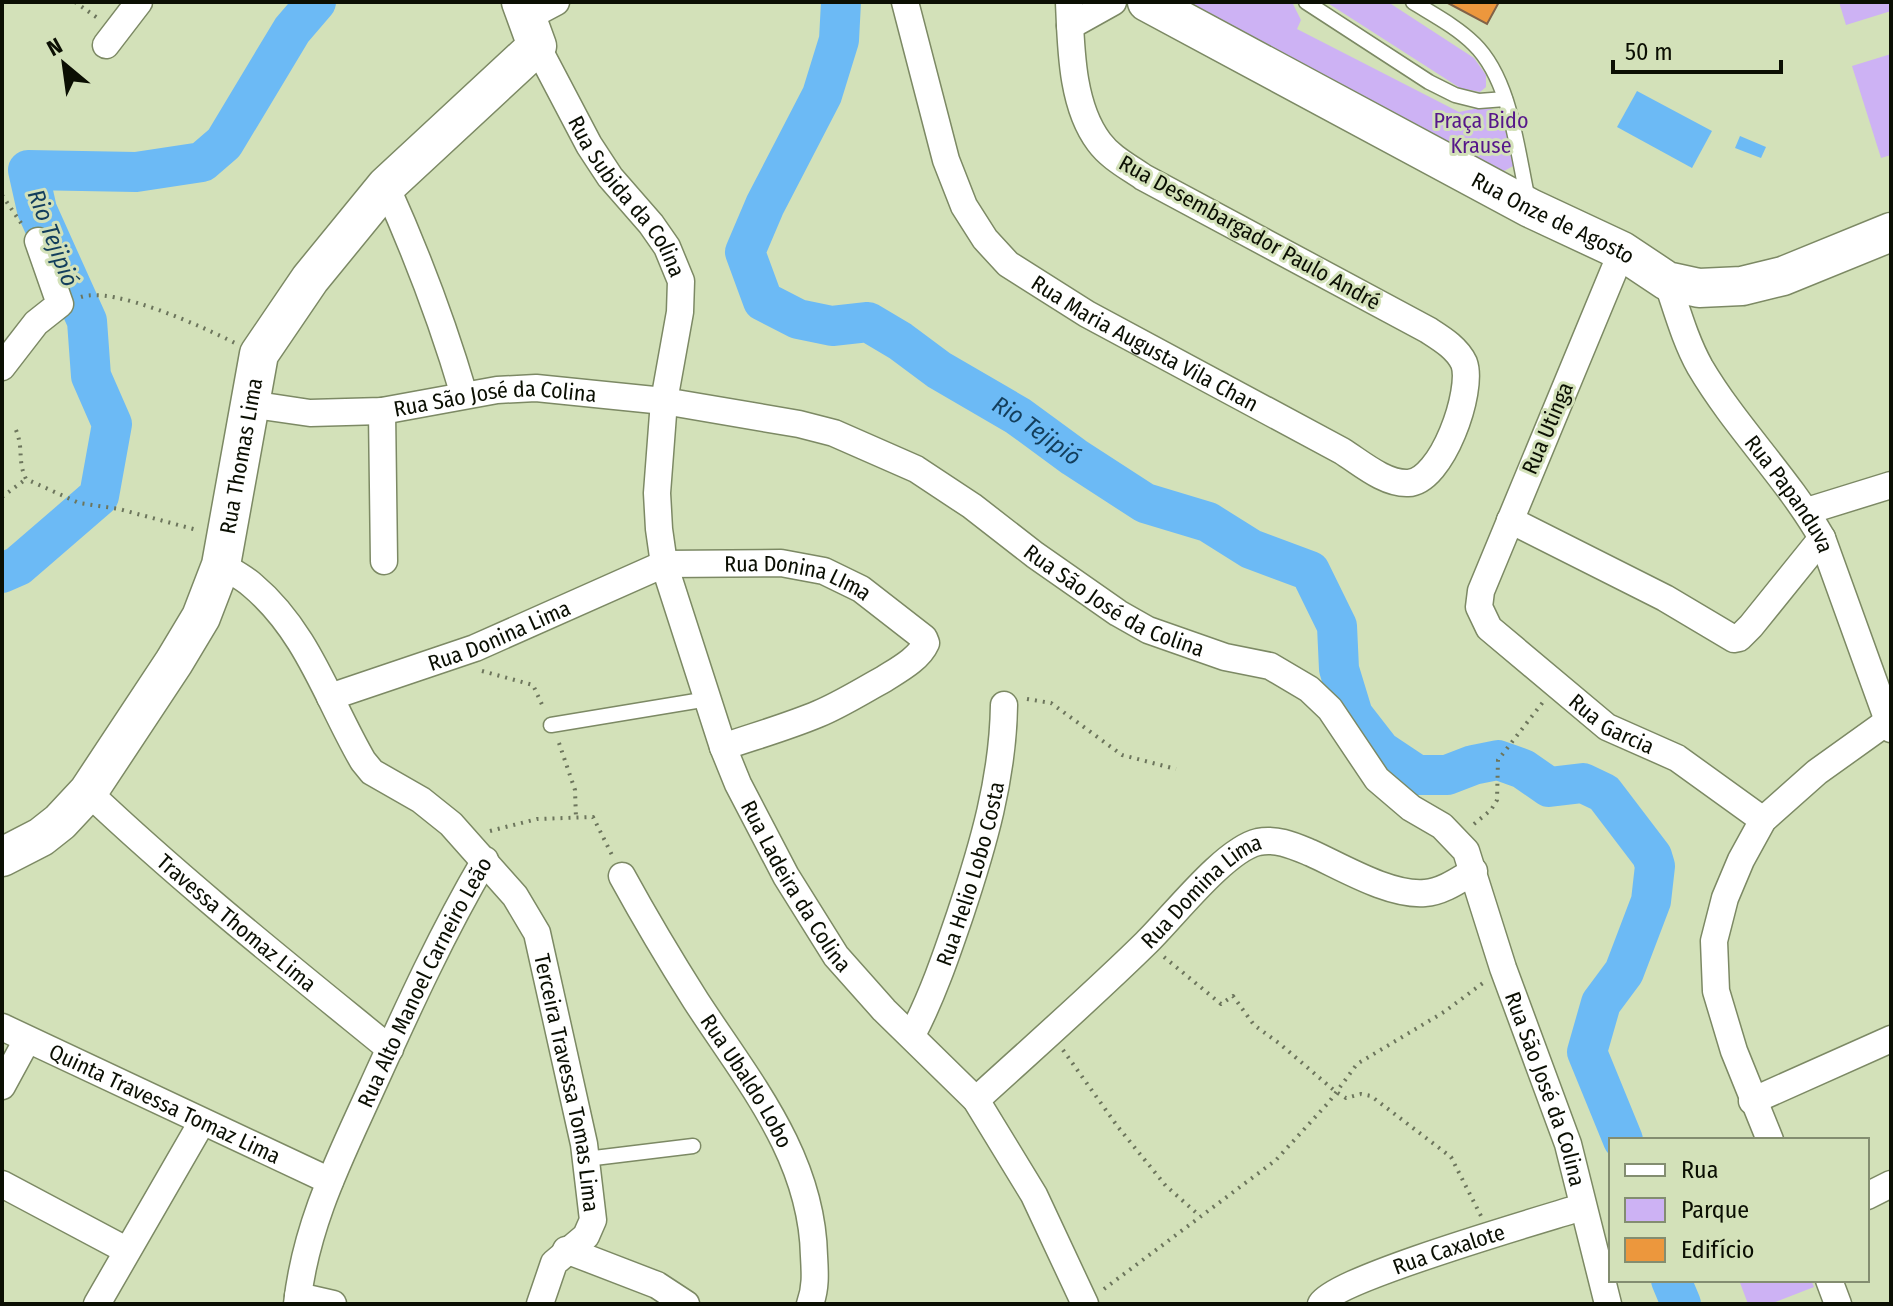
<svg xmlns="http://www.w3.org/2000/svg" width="1893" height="1306" viewBox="0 0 1893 1306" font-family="'Fira Sans Condensed',sans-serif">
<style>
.green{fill:#cdb2f4}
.water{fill:#6cbaf5}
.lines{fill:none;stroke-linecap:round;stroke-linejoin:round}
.river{stroke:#6cbaf5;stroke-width:40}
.building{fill:#ec973d;stroke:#816247;stroke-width:2}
.lane-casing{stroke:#7c8964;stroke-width:17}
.street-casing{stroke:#7c8964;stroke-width:29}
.secondary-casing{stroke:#7c8964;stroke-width:41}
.path{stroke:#6c755c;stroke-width:4;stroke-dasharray:2 6;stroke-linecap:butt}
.lane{stroke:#fff;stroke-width:14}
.street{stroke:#fff;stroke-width:26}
.secondary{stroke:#fff;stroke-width:38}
.labels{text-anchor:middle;stroke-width:6;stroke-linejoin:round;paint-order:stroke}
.park-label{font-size:22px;fill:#56178a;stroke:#d3e1b9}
.street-label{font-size:22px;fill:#0b0f03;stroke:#d3e1b9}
.water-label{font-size:24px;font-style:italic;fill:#133e5c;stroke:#d3e1b9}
</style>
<rect width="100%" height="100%" fill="#d3e1b9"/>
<!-- green -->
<g class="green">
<path d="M1174,2H1292L1301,20L1297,29L1459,112L1484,107L1500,112L1515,165L1504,171L1496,169Z"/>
<path d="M1326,2H1388L1474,58L1486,75V87L1480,92L1460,88Z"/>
<path d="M1839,2H1889L1891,11L1846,25Z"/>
<path d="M1891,54V155L1881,158L1852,66Z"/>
<path d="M1739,1280H1811L1814,1287L1770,1304H1748Z"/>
</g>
<!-- water -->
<g class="water">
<path d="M1637,91L1712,131L1692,168L1617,127Z"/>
<path d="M1740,136L1766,147L1761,158L1735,148Z"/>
</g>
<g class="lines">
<!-- river -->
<g class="river">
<path id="s1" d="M841,2L839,40L822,95L765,205L745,252L763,301L798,319L832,326L868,322L900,341L939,370L1018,416L1074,457L1145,503L1208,522L1251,549L1310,571L1337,626L1339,669L1353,715L1381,751L1417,775H1447L1473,765L1498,760L1523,769L1549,787L1583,783L1604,793L1652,856L1655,866L1651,901L1624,972L1601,1003L1587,1052L1623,1140"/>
<path d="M2,573L18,566L99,496L112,424L91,376L87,321L37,210L28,170L136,172L202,162L224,143L292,30L316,2"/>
<path d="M1671,1280L1681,1304"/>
</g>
</g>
<!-- building -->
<path class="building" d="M1446,2H1499L1487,24Z"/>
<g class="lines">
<!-- lane casing -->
<g class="lane-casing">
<g id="lane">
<path d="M1306,2L1429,82L1455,95L1479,101L1505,99"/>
<path d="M1413,2C1434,15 1457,27 1474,44C1511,80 1517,151 1528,200"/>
<path d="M551,725L708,699"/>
<path d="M586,1159L693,1146"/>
</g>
</g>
<!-- street casing -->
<g class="street-casing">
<g id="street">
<path id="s2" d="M905,2L946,160L964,206L985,239L1008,264L1087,314L1342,451C1361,463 1385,484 1408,483C1442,482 1474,390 1464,363C1457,348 1442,339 1428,330L1143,177C1127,166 1110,157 1099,142C1071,105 1071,46 1069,2"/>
<path d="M526,18L556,2"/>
<path d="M1070,26L1113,2"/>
<path d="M106,45L139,2"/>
<path id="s3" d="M537,46L589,145L610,177L651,224L667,247L681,281L680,312L664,401L657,493L659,529L664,564L723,747L738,784L786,876L836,956L884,1010L976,1100L1034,1195L1085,1304"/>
<path d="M386,186C418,257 442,320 464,395"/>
<path id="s4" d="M1622,251L1481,591L1479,607L1489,628L1607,727L1677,758L1763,820"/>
<path id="s5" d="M1667,281C1677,310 1685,340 1700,367C1736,428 1787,477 1822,538L1891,729"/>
<path d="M2,367L36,323L60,304L38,241"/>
<path id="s6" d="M249,404L310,413L382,411L497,390L536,388L664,401L799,424L834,433L916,469L972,506L1035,555L1118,613L1148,630L1225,657L1270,666L1309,689L1330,709L1377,779L1411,808L1442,826L1466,851L1503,968L1568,1144L1608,1304"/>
<path d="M382,411L384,561"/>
<path d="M1807,511L1891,485"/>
<path d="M1510,520L1665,598L1734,639L1739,638L1751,626L1822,538"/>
<path id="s7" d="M221,565C231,571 243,577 252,585C308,632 328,701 363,761L372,772L421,800L451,824L515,896L537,933L584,1144L593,1220L586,1236L554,1263L540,1304"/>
<path id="s8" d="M330,697L475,648L664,564L781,563L824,571L861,589L924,638L926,643C919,659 898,670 884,679C862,691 840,705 818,714C787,727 755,736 723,747"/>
<path id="s9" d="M88,792C184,883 287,965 390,1049"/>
<path id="s10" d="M622,876C645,918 670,960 696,1001C748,1081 812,1156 814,1256C815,1273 816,1288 810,1304"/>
<path id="s11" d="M2,1027L330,1181"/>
<path id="s12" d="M912,1035C932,997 946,956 960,915C983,846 1003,778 1004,705"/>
<path d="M2,1086L27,1040"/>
<path id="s13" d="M976,1100C1033,1048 1091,997 1146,943C1172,918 1224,850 1258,842C1277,838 1294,846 1311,853C1342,867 1390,896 1425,893C1442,892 1459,880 1474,871"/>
<path d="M1752,1101L1891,1039"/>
<path d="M1770,1140L1734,1051L1716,991L1714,941L1725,898L1741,860L1763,820L1817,772L1891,719"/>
<path d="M2,1184L126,1250"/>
<path d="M1867,1196L1891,1184"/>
<path d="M566,1250L657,1285L686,1304"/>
<path d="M1829,1280L1838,1304"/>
<path d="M298,1296L333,1304"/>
<path d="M97,1304L202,1122"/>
<path id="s14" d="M297,1304C306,1223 340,1158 373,1085C408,1008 442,933 485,860"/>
<path id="s15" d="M1321,1304C1337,1278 1541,1220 1582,1207"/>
</g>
</g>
<!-- secondary casing -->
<g class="secondary-casing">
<g id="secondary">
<path id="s16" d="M1147,2L1530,208L1622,251L1667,281L1699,288L1742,286L1783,276L1891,232"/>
<path id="s17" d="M2,857L41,837L60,822L88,792L174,662L201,617L221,565L259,354L310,279L386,186L537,46L521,2"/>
</g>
</g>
<!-- path -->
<g class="path">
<path d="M75,2L99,19"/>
<path d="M2,195L23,226"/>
<path d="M81,297C114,286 203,327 235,343"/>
<path d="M16,430C24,450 17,460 26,479L79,503L119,509L197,530"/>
<path d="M2,497L26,479"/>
<path d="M482,671L533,685L544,709"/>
<path d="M1027,699L1051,703L1122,755L1176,769"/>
<path d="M559,743L575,790L576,818"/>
<path d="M1474,824L1491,810L1497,800L1498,760L1543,702"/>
<path d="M490,831L537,819L593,817L612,855"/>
<path d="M1164,957L1221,1004L1233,996L1254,1025L1280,1044L1336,1092L1346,1098L1361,1094L1371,1096L1451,1157L1481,1216"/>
<path d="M1063,1050L1118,1127L1166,1186L1200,1216"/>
<path d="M1104,1289L1276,1160L1329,1102L1357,1064L1444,1012L1483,983"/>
</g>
<!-- lane -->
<use href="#lane" class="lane"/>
<!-- street -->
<use href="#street" class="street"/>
<!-- secondary -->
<use href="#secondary" class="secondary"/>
</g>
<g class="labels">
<!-- park labels -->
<g class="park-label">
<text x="1481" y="128">Praça Bido<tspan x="1481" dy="25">Krause</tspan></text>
</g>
<!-- street labels -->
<g class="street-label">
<text dy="8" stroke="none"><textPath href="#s3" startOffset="176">Rua Subida da Colina</textPath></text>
<text dy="8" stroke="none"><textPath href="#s16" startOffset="460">Rua Onze de Agosto</textPath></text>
<text transform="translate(1250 232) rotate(29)" y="8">Rua Desembargador Paulo André</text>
<text dy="8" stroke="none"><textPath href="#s2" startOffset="444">Rua Maria Augusta Vila Chan</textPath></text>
<text dy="8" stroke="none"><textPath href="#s6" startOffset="248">Rua São José da Colina</textPath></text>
<text transform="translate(1547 428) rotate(-67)" y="8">Rua Utinga</text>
<text dy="8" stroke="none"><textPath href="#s17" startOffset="484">Rua Thomas Lima</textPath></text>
<text dy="8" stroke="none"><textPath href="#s5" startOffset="248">Rua Papanduva</textPath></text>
<text dy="8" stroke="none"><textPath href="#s8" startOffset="496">Rua Donina LIma</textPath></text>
<text dy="8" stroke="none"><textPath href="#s6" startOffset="920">Rua São José da Colina</textPath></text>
<text dy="8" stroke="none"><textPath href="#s8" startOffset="180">Rua Donina Lima</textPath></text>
<text dy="8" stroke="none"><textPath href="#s4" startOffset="564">Rua Garcia</textPath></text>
<text dy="8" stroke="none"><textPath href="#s12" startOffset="172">Rua Helio Lobo Costa</textPath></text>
<text dy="8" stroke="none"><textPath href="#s3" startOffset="912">Rua Ladeira da Colina</textPath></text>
<text dy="8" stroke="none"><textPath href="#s13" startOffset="308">Rua Domina Lima</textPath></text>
<text dy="8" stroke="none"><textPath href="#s9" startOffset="198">Travessa Thomaz Lima</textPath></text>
<text dy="8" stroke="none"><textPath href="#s14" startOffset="348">Rua Alto Manoel Carneiro Leão</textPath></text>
<text dy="8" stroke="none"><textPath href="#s10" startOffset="240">Rua Ubaldo Lobo</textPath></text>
<text dy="8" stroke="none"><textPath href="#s7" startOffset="648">Terceira Travessa Tomas Lima</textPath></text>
<text dy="8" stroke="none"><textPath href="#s6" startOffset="1616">Rua São José da Colina</textPath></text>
<text dy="8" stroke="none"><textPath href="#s11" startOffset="180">Quinta Travessa Tomaz Lima</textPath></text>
<text dy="8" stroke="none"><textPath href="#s15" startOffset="140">Rua Caxalote</textPath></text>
</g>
<!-- water labels -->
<g class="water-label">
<text transform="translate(53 238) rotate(69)" y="8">Rio Tejipió</text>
<text dy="8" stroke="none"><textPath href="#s1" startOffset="634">Rio Tejipió</textPath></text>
</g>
</g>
<!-- border -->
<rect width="1893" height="1306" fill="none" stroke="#0b0f03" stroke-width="8"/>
<!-- legend -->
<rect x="1609" y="1138" width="260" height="144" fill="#d3e1b9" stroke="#838d70" stroke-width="2"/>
<rect x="1625" y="1164" width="40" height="12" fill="#ffffff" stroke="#838d70" stroke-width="2"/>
<text x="1681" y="1178" font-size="24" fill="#0b0f03">Rua</text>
<rect x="1625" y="1198" width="40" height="24" fill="#cdb2f4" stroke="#838d70" stroke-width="2"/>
<text x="1681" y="1218" font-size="24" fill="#0b0f03">Parque</text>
<rect x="1625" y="1238" width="40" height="24" fill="#ec973d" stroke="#838d70" stroke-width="2"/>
<text x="1681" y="1258" font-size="24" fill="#0b0f03">Edifício</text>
<!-- north arrow -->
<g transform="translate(64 64) rotate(331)" stroke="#d3e1b9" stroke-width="6" paint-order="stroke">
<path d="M0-6L14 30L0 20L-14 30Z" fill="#0b0f03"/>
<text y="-12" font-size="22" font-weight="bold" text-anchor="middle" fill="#0b0f03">N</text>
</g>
<!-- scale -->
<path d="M1613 60v12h168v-12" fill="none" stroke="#0b0f03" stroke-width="4"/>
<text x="1625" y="60" font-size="24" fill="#0b0f03" stroke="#d3e1b9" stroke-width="6" paint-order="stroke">50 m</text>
</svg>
